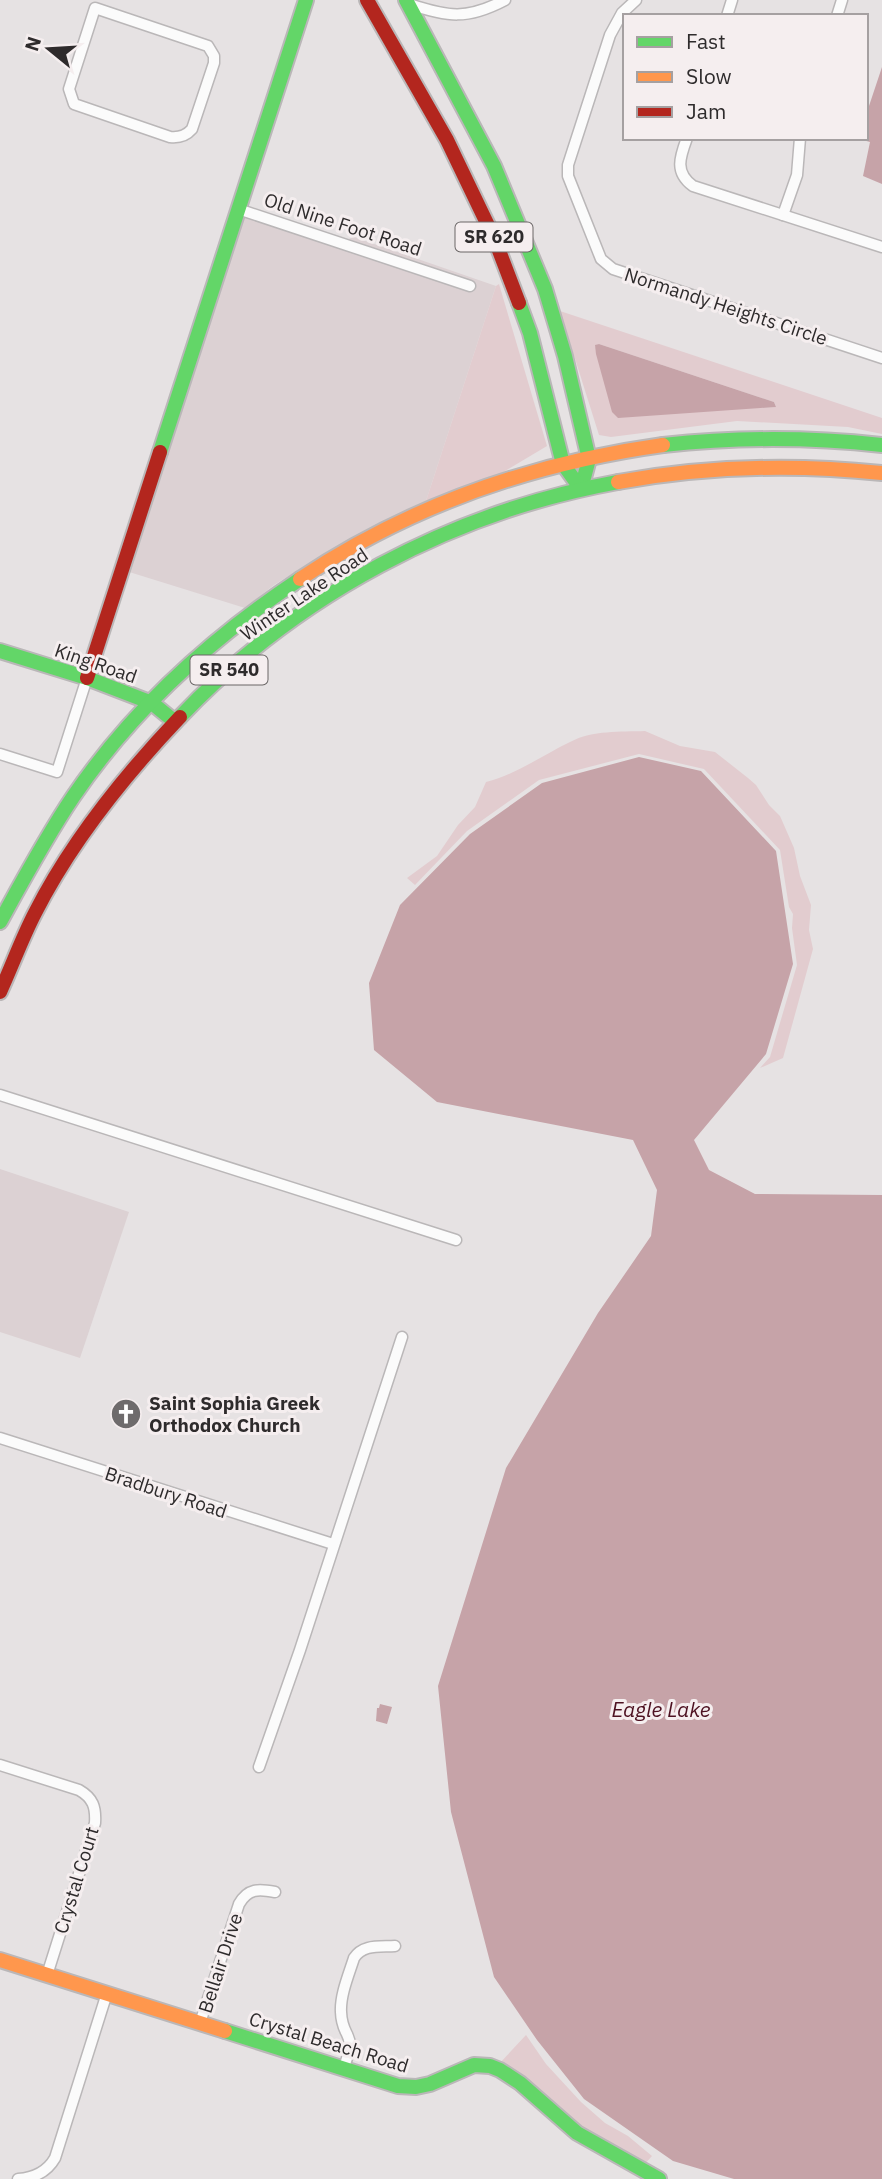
<svg xmlns="http://www.w3.org/2000/svg" width="882" height="2179" viewBox="0 0 882 2179" font-family="'IBM Plex Sans',sans-serif">
<style>
.built{fill:#dcd1d3}
.green{fill:#e2cccf;fill-rule:evenodd}
.water{fill:#c6a3a8}
.lines{fill:none;stroke-linecap:round;stroke-linejoin:round}
.street-casing{stroke:#bab7b8;stroke-width:13}
.fast-casing{stroke:#bab7b8;stroke-width:18}
.slow-casing{stroke:#bab7b8;stroke-width:18}
.jam-casing{stroke:#bab7b8;stroke-width:18}
.street{stroke:#fbfbfb;stroke-width:10}
.fast{stroke:#63d668;stroke-width:14}
.slow{stroke:#ff974d;stroke-width:14}
.jam{stroke:#b3261e;stroke-width:14}
.labels{text-anchor:middle;stroke-width:6;stroke-linejoin:round;paint-order:stroke}
.shield{fill:#f5eeef;stroke:#6a6666;stroke-width:2}
.shield-label{font-size:18px;font-weight:bold;fill:#2e2b2c}
.street-label{font-size:19px;fill:#2e2b2c;stroke:#f5eeef}
.poi-label{font-size:19px;font-weight:bold;fill:#2e2b2c;stroke:#f5eeef;text-anchor:start}
.water-label{font-size:21px;font-style:italic;fill:#4d1121;stroke:#f5eeef}
</style>
<rect width="100%" height="100%" fill="#e6e2e3"/>
<!-- built -->
<g class="built">
<path d="M241,215L473,292L476,284L345,240L354,237L496,286L426,501L342,543L274,585L245,608L126,571Z"/>
<path d="M0,1169L129,1212L80,1358L0,1332Z"/>
</g>
<!-- green -->
<g class="green">
<path d="M499,284L547,446L500,474L426,501L496,286Z"/>
<path d="M560,311L882,418V434L848,427L737,421L611,437L599,435ZM599,344L774,402L776,407L754,408L595,346Z"/>
<path d="M645,731L680,746L715,752L748,778L756,785L769,805L780,816L794,848L800,876L811,905L809,930L813,949L783,1058L760,1068L770,1057L797,965L792,928L793,914L789,907L780,850L704,769L639,754L539,780L467,831L415,885L407,878L437,856L458,825L475,807L486,782C517,774 541,756 570,742C593,730 620,732 645,731Z"/>
<path d="M526,2035L546,2064L581,2102L605,2123L628,2136L652,2156L643,2166L587,2135L499,2064Z"/>
</g>
<!-- water -->
<g class="water">
<path d="M882,67V184L863,176L870,142L859,139L866,138V115Z"/>
<path d="M599,344L774,402L776,407L618,418L612,412L596,354L595,345Z"/>
<path d="M639,757L701,771L776,851L793,964L766,1054L694,1140L709,1170L755,1194L882,1195V2179H734L673,2161L584,2099L537,2040L494,1977L451,1812L438,1686L506,1468L598,1313L651,1236L657,1190L633,1140L437,1102L374,1050L369,983L400,905L470,834L542,783Z"/>
<path d="M380,1704L392,1707L387,1724L376,1721L377,1708H379Z"/>
</g>
<g class="lines">
<!-- street casing -->
<g class="street-casing">
<g id="street">
<path d="M636,0L622,13L610,35L568,165V176L601,259L613,269L882,358"/>
<path d="M409,4C448,17 467,20 505,0"/>
<path d="M95,8L208,46L214,56V63L192,129C186,136 179,138 170,137L74,104L69,89Z"/>
<path d="M727,16L732,0"/>
<path d="M837,16L842,0"/>
<path d="M687,138C680,157 674,172 693,186L882,247"/>
<path d="M238,209L470,286"/>
<path d="M783,215L797,175L800,138"/>
<path d="M0,754L57,772L87,678"/>
<path d="M0,1095L456,1240"/>
<path d="M0,1438L333,1544"/>
<path d="M0,1765L79,1790C93,1798 96,1807 95,1823L47,1975"/>
<path d="M259,1767L300,1650L402,1337"/>
<path d="M200,2023L239,1904C248,1888 259,1889 275,1892"/>
<path d="M343,2069C359,2031 342,2041 341,2012C340,1995 349,1974 354,1958C363,1944 379,1947 395,1946"/>
<path d="M18,2179C34,2178 47,2172 55,2158L107,1993"/>
</g>
</g>
<!-- fast casing -->
<g class="fast-casing">
<g id="fast">
<path d="M406,0L494,166L545,289L565,356L589,459L581,489"/>
<path d="M519,303L530,333L563,464L581,489"/>
<path d="M663,445C737,437 808,437 882,445"/>
<path d="M160,452L306,0"/>
<path d="M0,651L87,678L152,703L174,721"/>
<path d="M180,717C296,595 452,512 618,482"/>
<path d="M0,922C23,880 46,837 73,797C132,710 213,637 300,579"/>
<path d="M225,2031L398,2086L416,2087L430,2084L474,2065L490,2066L500,2070L520,2083L577,2133L659,2179"/>
</g>
</g>
<!-- slow casing -->
<g class="slow-casing">
<g id="slow">
<path d="M618,482C706,466 793,464 882,473"/>
<path d="M300,579C409,506 533,463 663,445"/>
<path d="M0,1960L225,2031"/>
</g>
</g>
<!-- jam casing -->
<g class="jam-casing">
<g id="jam">
<path d="M367,0L447,140L495,240L519,303"/>
<path d="M87,678L160,452"/>
<path d="M0,992C12,966 22,938 35,913C72,840 124,776 180,717"/>
</g>
</g>
<!-- street -->
<use href="#street" class="street"/>
<!-- fast -->
<use href="#fast" class="fast"/>
<!-- slow -->
<use href="#slow" class="slow"/>
<!-- jam -->
<use href="#jam" class="jam"/>
</g>
<!-- icons -->
<defs>
<g id="church-disc" transform="scale(1.575)"><circle r="9.5" fill="#6e6b6c" stroke="#f5eeef"/><path d="M-1.2-6h2.4v3.5h3.3v2.4h-3.3V6h-2.4V-.1h-3.3v-2.4h3.3Z" fill="#fff"/></g>
</defs>
<g fill-rule="evenodd">
<use href="#church-disc" x="126" y="1414"/>
</g>
<g class="labels">
<!-- shield labels -->
<g class="shield">
<rect x="455.5" y="222.5" width="77" height="29" rx="5"/>
<rect x="190.5" y="655.5" width="77" height="29" rx="5"/>
</g>
<g class="shield-label">
<text x="494" y="243">SR 620</text>
<text x="229" y="676">SR 540</text>
</g>
<!-- street labels -->
<g class="street-label">
<text transform="translate(343 224) rotate(18)" y="7">Old Nine Foot Road</text>
<text transform="translate(726 306) rotate(18)" y="7">Normandy Heights Circle</text>
<text transform="translate(304 594) rotate(-34)" y="7">Winter Lake Road</text>
<text transform="translate(96 663) rotate(19)" y="7">King Road</text>
<text transform="translate(166 1492) rotate(18)" y="7">Bradbury Road</text>
<text transform="translate(76 1880) rotate(-73)" y="7">Crystal Court</text>
<text transform="translate(220 1963) rotate(-72)" y="7">Bellair Drive</text>
<text transform="translate(329 2042) rotate(17)" y="7">Crystal Beach Road</text>
</g>
<!-- poi labels -->
<g class="poi-label">
<text x="149" y="1410">Saint Sophia Greek<tspan x="149" dy="22">Orthodox Church</tspan></text>
</g>
<!-- water labels -->
<g class="water-label">
<text x="661" y="1717">Eagle Lake</text>
</g>
</g>
<!-- legend -->
<rect x="623" y="14" width="245" height="126" fill="#f5eeef" stroke="#a5a0a1" stroke-width="2"/>
<rect x="637" y="37" width="35" height="10" fill="#63d668" stroke="#a5a0a1" stroke-width="2"/>
<text x="686" y="49" font-size="21" fill="#2e2b2c">Fast</text>
<rect x="637" y="72" width="35" height="10" fill="#ff974d" stroke="#a5a0a1" stroke-width="2"/>
<text x="686" y="84" font-size="21" fill="#2e2b2c">Slow</text>
<rect x="637" y="107" width="35" height="10" fill="#b3261e" stroke="#a5a0a1" stroke-width="2"/>
<text x="686" y="119" font-size="21" fill="#2e2b2c">Jam</text>
<!-- north arrow -->
<g transform="translate(49 49) rotate(288)" stroke="#f5eeef" stroke-width="5" paint-order="stroke">
<path d="M0-5L12 26L0 18L-12 26Z" fill="#2e2b2c"/>
<text y="-10" font-size="19" font-weight="bold" text-anchor="middle" fill="#2e2b2c">N</text>
</g>
</svg>
